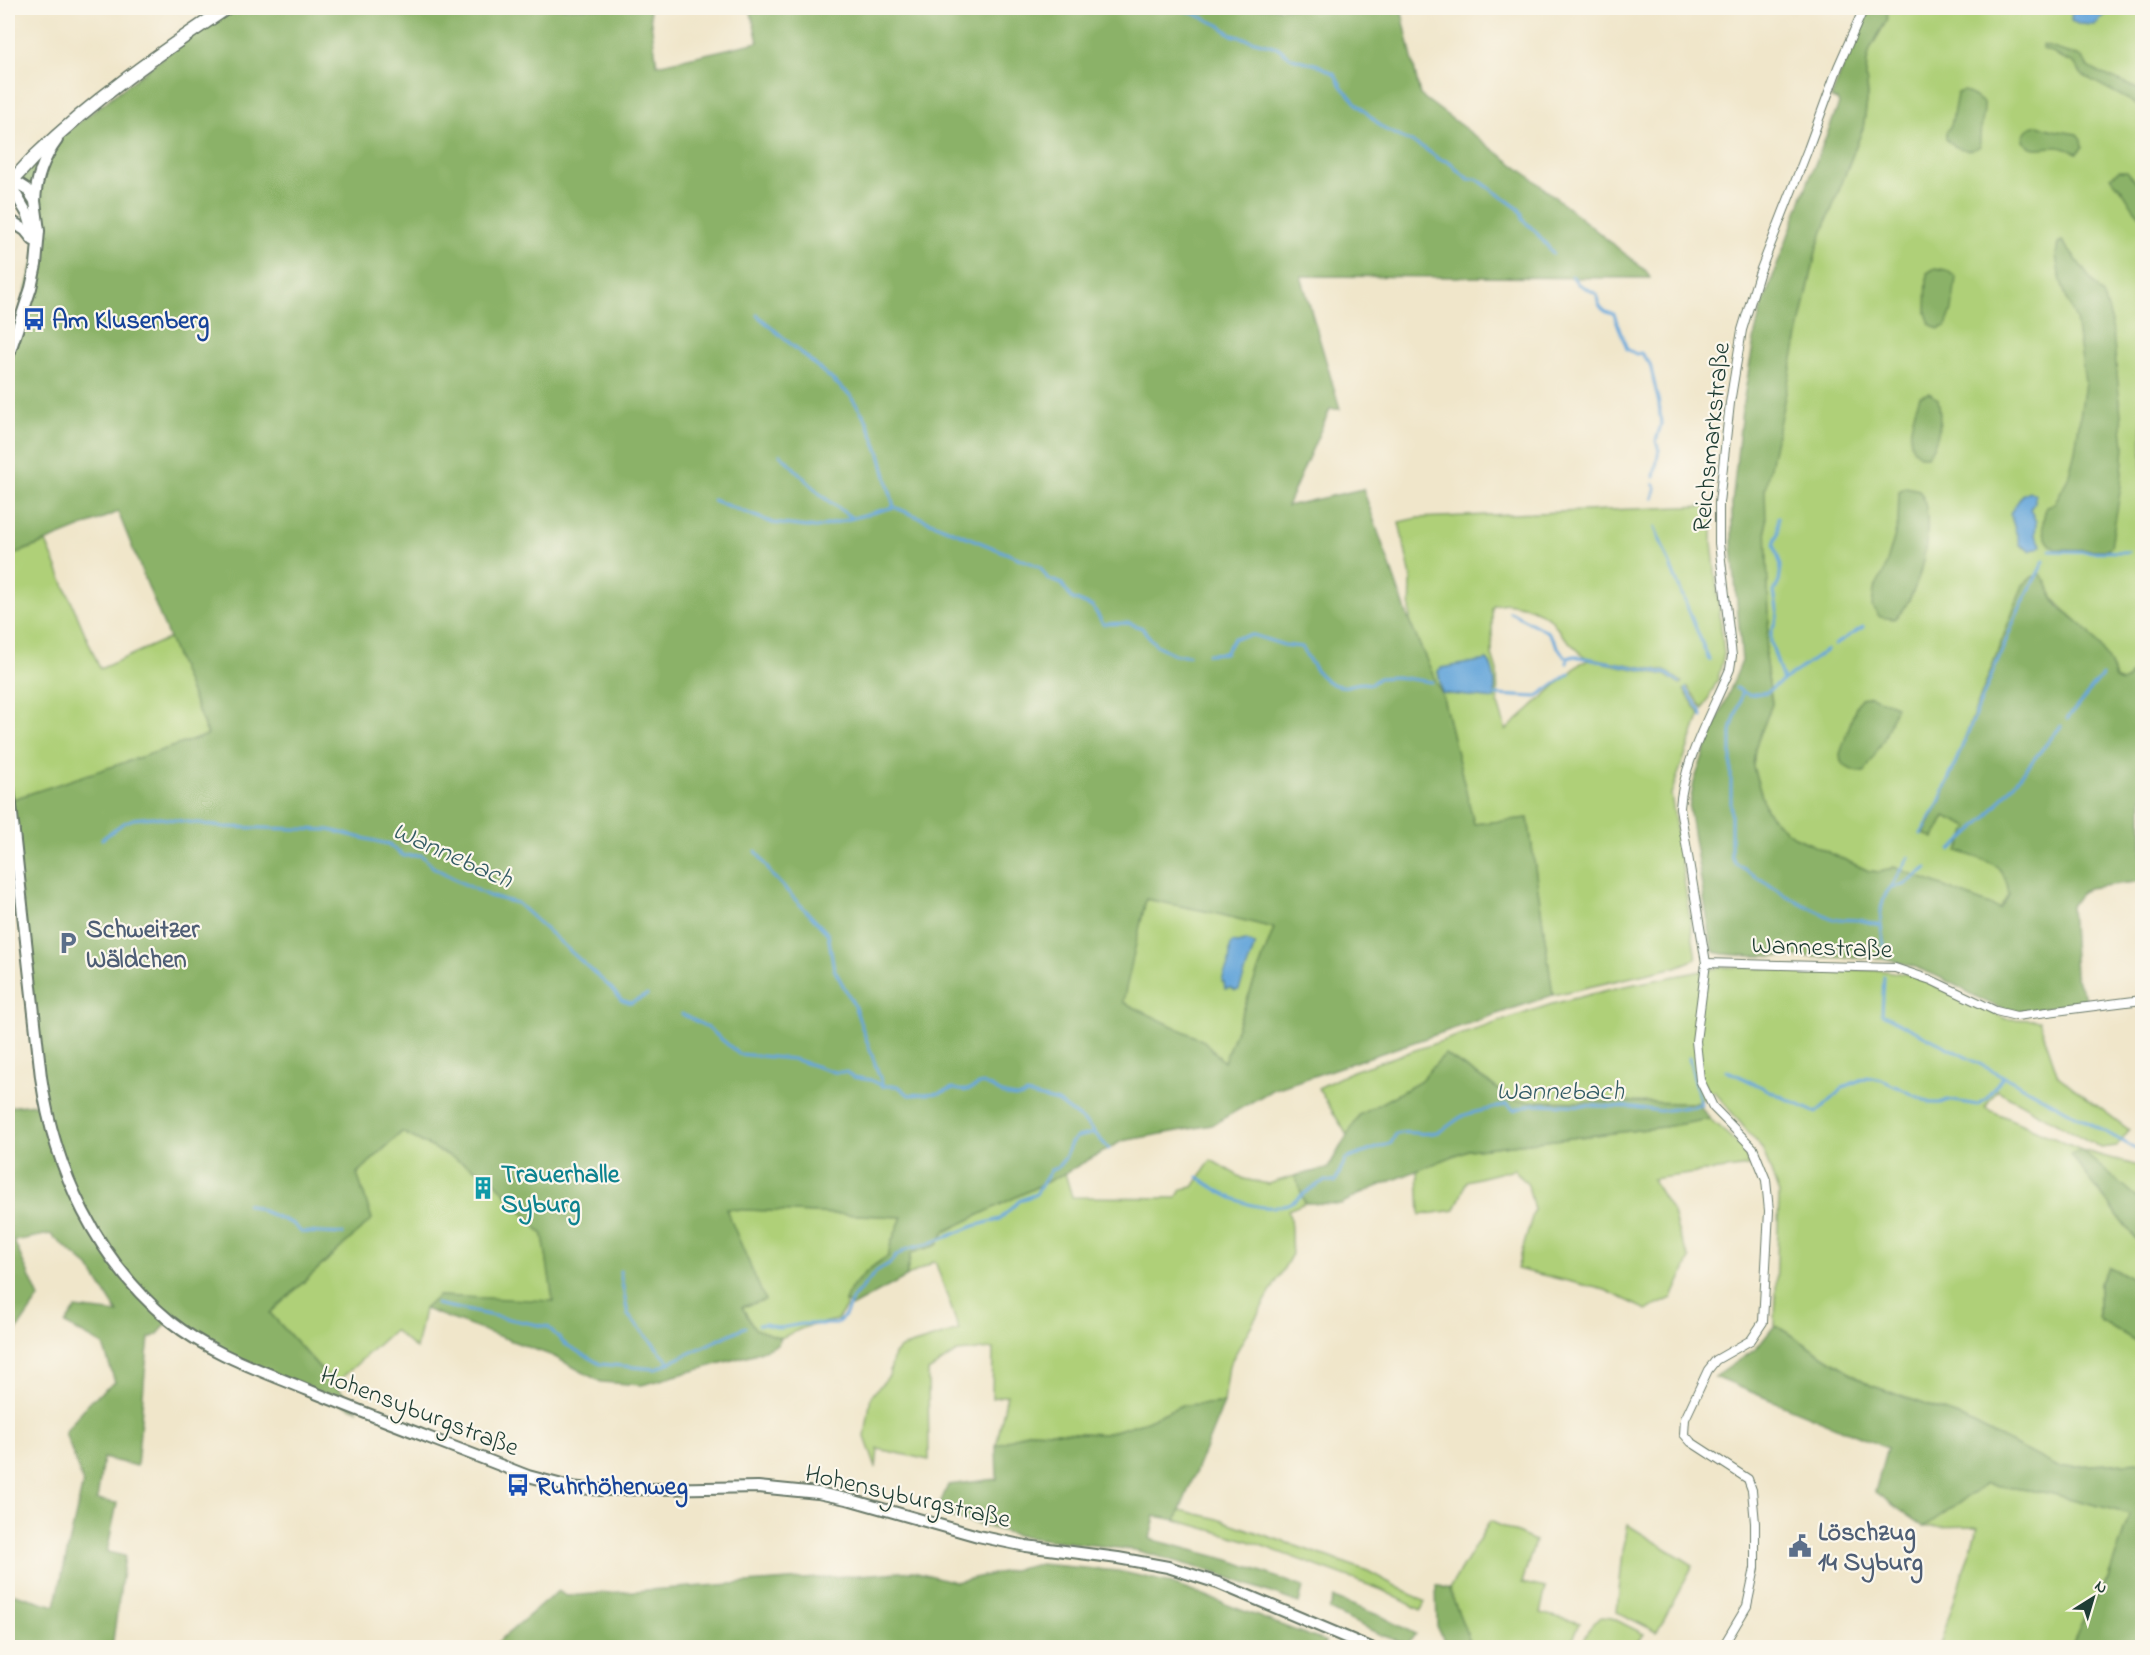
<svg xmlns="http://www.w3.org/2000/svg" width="2150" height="1655" viewBox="0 0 2150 1655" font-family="'Indie Flower',sans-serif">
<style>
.green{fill:#afd078;stroke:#678656;stroke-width:1.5;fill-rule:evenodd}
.forest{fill:#8bb268;stroke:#55784e;stroke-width:1.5;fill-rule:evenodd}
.water{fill:#67a7da;stroke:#437287;stroke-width:1.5}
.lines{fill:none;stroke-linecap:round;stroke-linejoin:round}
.stream{stroke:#67a7da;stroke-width:3}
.minor-casing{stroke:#687868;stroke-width:10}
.secondary-casing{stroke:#687868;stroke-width:14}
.primary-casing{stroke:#687868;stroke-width:15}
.minor{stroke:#fff;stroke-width:8}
.secondary{stroke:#fff;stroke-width:10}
.primary{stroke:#fff;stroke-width:12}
.labels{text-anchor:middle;stroke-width:4.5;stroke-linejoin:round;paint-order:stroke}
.transit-label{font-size:26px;font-weight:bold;fill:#164399;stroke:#fbf7ec;text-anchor:start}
.street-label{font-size:26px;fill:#1f3d34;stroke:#fbf7ec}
.service-label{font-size:26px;font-weight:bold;fill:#4e5e75;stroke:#fbf7ec;text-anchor:start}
.culture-label{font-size:26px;font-weight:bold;fill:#0d838f;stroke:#fbf7ec;text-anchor:start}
.water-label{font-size:27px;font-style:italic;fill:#355d66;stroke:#fbf7ec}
</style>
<rect width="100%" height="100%" fill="#fbf7ec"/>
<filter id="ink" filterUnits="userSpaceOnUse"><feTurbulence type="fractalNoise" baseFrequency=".0167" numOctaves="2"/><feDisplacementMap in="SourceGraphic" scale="12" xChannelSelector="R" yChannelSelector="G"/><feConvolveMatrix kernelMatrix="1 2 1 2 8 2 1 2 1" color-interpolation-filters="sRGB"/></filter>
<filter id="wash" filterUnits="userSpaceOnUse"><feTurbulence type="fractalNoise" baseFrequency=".008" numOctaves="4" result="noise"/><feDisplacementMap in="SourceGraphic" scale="24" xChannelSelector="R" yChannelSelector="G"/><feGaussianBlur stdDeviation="1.35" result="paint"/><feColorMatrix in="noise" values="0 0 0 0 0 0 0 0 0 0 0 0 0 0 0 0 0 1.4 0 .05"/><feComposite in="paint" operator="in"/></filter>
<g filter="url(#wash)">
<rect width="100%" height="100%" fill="#f0e6ca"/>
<!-- green -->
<g class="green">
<path d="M1887,8H2142V654L2128,679L2122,682L2115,679C2108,655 2096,637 2077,621C2059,604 2055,606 2047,581L1924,834L1934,838L1945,816L1969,827L2007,878L2009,895L1999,909L1894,867L1881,872L1869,871L1795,837L1778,824L1766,810L1753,767L1755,748L1772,704L1765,657L1769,619L1764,490L1817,247L1863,128L1868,95L1866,77L1867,61L1870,49L1887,20Z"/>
<path d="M1705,506L1712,512V542L1724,654L1718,679L1703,709L1688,687L1684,690L1700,714L1671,794L1696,959L1676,967L1553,995L1528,818L1474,824L1443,697L1410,623L1411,577L1399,522L1417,518ZM1506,603L1528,607L1543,614L1550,618L1562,635L1585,657L1665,671L1682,682L1680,685L1665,675L1589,660L1581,663L1506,730L1498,704L1497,671L1492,655V608L1494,605ZM1487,660L1491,665L1495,697L1442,693L1438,671Z"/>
<path d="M46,542L100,669L169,638L208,736L10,800L8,778V557Z"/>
<path d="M1146,899L1210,912L1274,928L1224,1062L1204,1041L1122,1002Z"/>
<path d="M1722,967L1879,970L1911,975L2006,1019L2039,1020L2058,1076L2129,1130L2117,1146L2101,1148L1997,1090L1985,1108L2081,1150L2142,1167V1202L2081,1151L2071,1155L2142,1247V1283L2109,1267L2099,1284V1319L2142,1345V1462L2058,1467L1958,1416L1870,1385L1775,1325L1779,1194L1763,1150L1714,1091L1697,1103L1516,1101L1445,1054L1418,1083L1359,1115L1347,1135L1318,1088L1353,1071L1552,1004L1620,987Z"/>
<path d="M1710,1119L1746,1151L1748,1166L1652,1179L1673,1213L1680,1238L1690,1259L1672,1298L1647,1310L1605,1290L1517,1269L1534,1210L1528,1185L1514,1169L1467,1181L1455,1210L1420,1215L1418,1170L1468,1150L1664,1127Z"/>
<path d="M402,1132L491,1177L543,1235L554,1302L438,1296L424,1309L416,1349L394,1330L335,1384L270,1313L372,1219L357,1174Z"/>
<path d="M1211,1160L1244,1179L1268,1184L1295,1176L1305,1203L1288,1210C1293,1225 1290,1239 1292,1254L1229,1365L1224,1403L1182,1405L1147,1421L1104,1434L1029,1431L996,1446L1007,1395L992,1398L993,1349L957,1352L928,1371L929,1460L878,1449L876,1468L865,1437L871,1396L889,1376L894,1354L901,1348L959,1330L935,1261L906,1277L911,1253L937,1245L944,1232L1065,1173L1072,1197L1176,1198L1182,1189L1193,1187Z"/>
<path d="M726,1209L902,1217L891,1243L888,1256L876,1264L845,1301L846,1307L837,1320L805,1327L781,1338L755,1329L742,1307L764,1300Z"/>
<path d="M1986,1484L2049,1493L2130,1514L2108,1579L2087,1612L2071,1647H1939L1978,1526L1924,1527Z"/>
<path d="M1180,1510L1218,1519L1368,1571L1425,1602L1421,1610L1382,1590L1249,1541L1176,1520Z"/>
<path d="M1490,1521L1535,1541L1522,1583L1546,1588L1540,1613L1580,1623L1569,1647H1472L1449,1589Z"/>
<path d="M1628,1525L1693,1565L1657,1632L1617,1612L1623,1551Z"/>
<path d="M1601,1617L1612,1618L1644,1634L1634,1647H1580L1593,1623Z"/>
</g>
<!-- forest -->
<g class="forest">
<path d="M227,8H649L657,65L758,42L750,8H1401L1420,95L1529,176L1646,271L1650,278L1301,276L1340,409H1330L1287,506L1363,489L1410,623L1443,697L1474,824L1528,818L1553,995L1272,1090L1212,1125L1122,1141L1065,1173L944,1232L937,1245L911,1253L906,1277L851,1307L845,1301C850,1283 873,1265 888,1256L891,1243L902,1217L726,1209L765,1300L742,1307L755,1329L781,1338L777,1345L754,1354L642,1385L601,1382L553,1356L424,1309L438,1296L553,1301L543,1235L491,1177L402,1132L357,1174L372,1219L270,1313L358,1410L256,1370L169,1321L157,1335L149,1338L145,1372L137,1466L103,1458L97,1500L117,1503L107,1552L125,1556L112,1647H8V1592L55,1606L83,1483L65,1432L90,1401L115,1382L103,1345L65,1324L76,1308L118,1313L89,1267L50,1234L14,1241L39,1298L8,1343V1107L44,1103L10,800L208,735L118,512L8,557V357L38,245L13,180L37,155ZM1146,899L1210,912L1274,928L1224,1062L1204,1041L1123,1002Z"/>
<path d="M1870,8L1888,9L1887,20L1870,49L1867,61L1866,77L1868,95L1863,128L1817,247L1765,490L1769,619L1765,657L1772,704L1755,748L1753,767L1766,810L1778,824L1795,837L1869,871L1881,872L1894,867L2000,909L2009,895C2005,860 1988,863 1958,851L1969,827L1945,816L1934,838L1924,834L1941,800L2023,585L2032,577L2040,574C2052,585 2049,596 2058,606C2063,612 2071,616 2077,621C2096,637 2108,655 2115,679L2122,682L2128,679L2142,654V881L2088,888L2078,896L2071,906L2075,975L2086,999C2062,1004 2037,1013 2012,1010C1991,1007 1972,994 1953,984C1930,972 1908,963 1883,958L1751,956L1723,954L1715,952L1712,947L1689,808L1694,782L1704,753L1742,661L1732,546V504L1742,409L1755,334L1761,309L1808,182L1839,104L1837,100L1831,98L1855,37Z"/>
<path d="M2043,45L2083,58L2089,68L2142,91V107L2082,75L2074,63L2043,49Z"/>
<path d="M1965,91L1984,103C1985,118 1978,131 1980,146C1970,154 1953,148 1946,139V132L1951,126L1957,94L1960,92Z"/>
<path d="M2038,125L2053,130L2077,134L2081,139L2082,148L2077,153C2070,150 2063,147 2057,147C2044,146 2033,153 2023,141C2024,130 2027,128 2038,125Z"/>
<path d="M2119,171H2127L2142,190V217C2134,212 2130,202 2124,193C2121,187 2115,184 2111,177Z"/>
<path d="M2062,241L2103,295L2109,312L2113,332L2124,446L2121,486L2111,546L2109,549L2103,550L2055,549C2041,539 2041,521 2047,506L2054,504L2068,478L2075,451L2085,382L2076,320L2067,300L2059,274L2056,255L2058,243Z"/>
<path d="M1935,268L1946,270L1956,277L1952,310L1946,326L1938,329L1930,324L1926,313L1927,273Z"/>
<path d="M1929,393L1938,399C1942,418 1940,441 1927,456H1920C1918,453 1914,451 1913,449C1906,436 1915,408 1920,396Z"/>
<path d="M1906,487L1919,490C1939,517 1920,600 1894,619L1880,617L1872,607L1874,590L1884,572L1898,524L1899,491Z"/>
<path d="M1871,696L1896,706L1884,739L1865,772C1854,772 1849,770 1841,762L1840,754L1856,706L1861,698Z"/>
<path d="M1445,1054L1516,1101L1697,1103L1710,1119L1664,1127L1468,1150L1364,1192L1341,1204L1305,1203L1295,1176L1328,1168L1359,1115L1418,1083Z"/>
<path d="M2081,1150L2142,1202V1247L2071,1155Z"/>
<path d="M2109,1267L2142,1283V1345L2099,1319V1283Z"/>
<path d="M1775,1325L1870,1385L1958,1416L2058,1467L2142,1462V1647H2071L2087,1612L2108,1579L2130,1514L2049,1493L1986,1484L1924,1527L1875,1492L1887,1448L1715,1377L1757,1348Z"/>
<path d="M1224,1403L1176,1520L1155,1516L1150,1539L1233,1561L1303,1587L1299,1603L1210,1571L1135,1550L1024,1537L936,1513L948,1485L997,1479L996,1446L1029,1431L1104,1434L1147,1421L1182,1405Z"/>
<path d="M1040,1564L1118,1571L1167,1582L1326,1642L1323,1648L492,1647L558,1591L566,1596L914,1571L955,1582Z"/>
<path d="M1436,1585L1449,1589L1472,1647H1447L1437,1626Z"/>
<path d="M1334,1598L1383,1617L1415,1634L1408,1644L1381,1635L1329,1610Z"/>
</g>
<!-- water -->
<g class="water">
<path d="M2072,8H2106L2109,11L2095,25L2078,24L2071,21Z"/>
<path d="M2029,491L2035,495V502L2030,509L2036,522L2035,535L2042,546L2030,551L2020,545L2010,513L2023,494Z"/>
<path d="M1487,660C1495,668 1496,688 1494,699L1442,693L1438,671L1441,668Z"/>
<path d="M1246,941L1255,945L1239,990L1236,991L1230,988L1225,989L1224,982H1222C1223,974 1227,970 1229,962C1231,955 1228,949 1232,942L1237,943Z"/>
</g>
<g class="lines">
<!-- stream -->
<g class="stream">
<path d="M1173,8L1188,11L1219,25L1232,35L1277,47L1292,58L1318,65L1335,74L1341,86L1356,103L1384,129L1424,148L1439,159L1450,162L1456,169L1469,179H1477L1519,209L1522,214V219L1535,231L1553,253"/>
<path d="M1572,276L1578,284L1597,294C1597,305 1603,313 1614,314L1627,349L1636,354L1641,353L1650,364L1659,404L1661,424L1656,441L1659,450L1654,477"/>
<path d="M757,315L850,395L866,419L880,454L894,507"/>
<path d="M780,454L822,496L852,518"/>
<path d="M1653,498L1656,488L1654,484"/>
<path d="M713,500L773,523L816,528L894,507"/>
<path d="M894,507L1040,567L1048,579L1062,584L1071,598L1093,607L1103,624L1129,623L1142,628L1156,645L1176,655H1188"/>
<path d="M1778,517V532L1774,544L1781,566L1779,582L1774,592L1778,615L1771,632V642L1783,681"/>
<path d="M1655,528L1709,660"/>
<path d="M2050,551L2129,552"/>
<path d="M1510,612L1548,632L1564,656L1568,658"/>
<path d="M1834,645L1863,627"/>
<path d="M1208,654L1225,653L1234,638L1253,635L1284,645L1302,647C1311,664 1324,689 1347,686C1356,684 1361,682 1371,684L1379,678L1396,677L1432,682"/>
<path d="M1567,663L1568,658L1574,656L1660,672L1667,674L1680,683"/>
<path d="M1736,688L1749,695L1767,692L1827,650"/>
<path d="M1686,689L1701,711L1702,717"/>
<path d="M1742,692C1741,706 1733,718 1731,732V856L1735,863L1790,898L1833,919L1860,920L1880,925"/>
<path d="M1495,695L1536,697L1570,673"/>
<path d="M2067,719L2102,676"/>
<path d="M1921,834L1937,807L2017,614L2044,561"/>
<path d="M102,839L122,824L133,819L153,817L224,827L329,830L388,844L404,856L421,855L433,867L460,882L489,896L517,903L611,988L621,1000L631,1003L647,995"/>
<path d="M1951,850L1986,818L2061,726"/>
<path d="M756,851L772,875L828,934L834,969L854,1005L883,1086"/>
<path d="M1892,886L1909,857"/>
<path d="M1886,956C1882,935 1874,904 1891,887L1904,885L1927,868"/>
<path d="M1884,976L1882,1014L2003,1076"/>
<path d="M682,1014L707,1027L739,1054L793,1059L834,1072H846L853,1077L871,1080L883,1086H898L909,1095L940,1093L953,1088C964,1094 973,1088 983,1083C997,1090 1013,1103 1027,1094L1058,1102L1086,1123L1109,1149"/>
<path d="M1726,1070L1816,1113L1844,1087L1867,1077L1882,1080L1931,1103H1940L1948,1100L1978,1105L1986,1099L2003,1076L2142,1152"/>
<path d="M1198,1177C1221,1194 1260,1217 1290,1203C1298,1199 1319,1181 1326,1181C1329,1181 1332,1182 1335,1182L1346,1159L1391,1143L1396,1134C1409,1129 1423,1137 1437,1132C1448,1129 1455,1119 1465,1115C1478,1110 1493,1110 1506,1104L1514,1110L1534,1104L1634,1107L1660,1111L1701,1105L1689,1058"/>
<path d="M247,1204L293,1224L301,1232L343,1234"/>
<path d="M620,1271L628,1315L670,1363"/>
<path d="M436,1304L548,1327L565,1344L600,1364L656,1369L745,1327"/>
<path d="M759,1325L765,1324L780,1328L802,1324H836L845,1316L853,1298L877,1271L890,1263L895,1257L907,1249L929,1244L974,1226L1000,1219L1019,1201L1036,1194L1051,1170L1057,1168L1065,1158L1071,1143L1077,1137L1095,1133"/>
</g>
</g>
</g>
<g filter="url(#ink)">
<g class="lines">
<!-- minor casing -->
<g class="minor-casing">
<g id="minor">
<path d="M1706,963L1895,968L1931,980L1996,1011L2016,1016L2142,1000"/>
<path d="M1722,1648L1747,1606L1755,1568V1523L1752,1490L1748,1479L1691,1442L1684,1434L1685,1419L1708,1370L1716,1360L1751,1340L1763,1322L1769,1211L1766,1180L1753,1148L1713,1107L1700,1080L1696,1041L1706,963L1680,808C1683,761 1712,712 1730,669L1732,656L1719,543V503L1730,403L1742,330L1759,274L1808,149L1838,67L1864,8"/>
</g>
</g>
<!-- secondary casing -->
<g class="secondary-casing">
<g id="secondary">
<path d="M13,180L15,193L28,215L35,238"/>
<path d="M35,201C36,178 43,159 57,140"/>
<path d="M8,219L25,230L33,240"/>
<path d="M8,357L31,288L36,265L39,231L35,201L27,189L13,180"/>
<path d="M8,778L41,1077C54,1169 97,1261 170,1321C211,1354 260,1370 308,1390C381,1420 455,1447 528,1476L570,1487L602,1490L758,1487L818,1493L851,1500L978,1536L1026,1546L1118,1558L1168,1567L1218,1583L1371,1648"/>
</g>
</g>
<!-- primary casing -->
<g class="primary-casing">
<path id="primary" d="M8,185C17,176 26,165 36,155C94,99 161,52 227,8"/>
</g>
<!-- minor -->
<use href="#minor" class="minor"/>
<!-- secondary -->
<use href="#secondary" class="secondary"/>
<!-- primary -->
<use href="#primary" class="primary"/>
</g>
</g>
<!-- icons -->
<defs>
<g id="bus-bare" transform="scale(1.8)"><path d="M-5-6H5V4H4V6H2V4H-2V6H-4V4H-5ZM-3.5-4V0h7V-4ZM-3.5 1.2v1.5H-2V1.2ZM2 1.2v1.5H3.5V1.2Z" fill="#1a4fb4" stroke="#fbf7ec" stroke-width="2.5" paint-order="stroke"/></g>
<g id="parking-bare" transform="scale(1.8)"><path d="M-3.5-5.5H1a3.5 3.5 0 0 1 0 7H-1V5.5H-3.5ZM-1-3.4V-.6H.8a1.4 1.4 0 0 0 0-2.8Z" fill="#5c6f8a" stroke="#fbf7ec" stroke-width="2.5" paint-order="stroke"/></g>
<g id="building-bare" transform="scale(1.8)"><path d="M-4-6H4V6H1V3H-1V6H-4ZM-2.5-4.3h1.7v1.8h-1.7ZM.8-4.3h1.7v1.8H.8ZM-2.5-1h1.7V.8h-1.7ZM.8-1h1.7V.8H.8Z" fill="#0f9aa8" stroke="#fbf7ec" stroke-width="2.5" paint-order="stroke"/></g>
<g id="civic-bare" transform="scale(1.8)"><path d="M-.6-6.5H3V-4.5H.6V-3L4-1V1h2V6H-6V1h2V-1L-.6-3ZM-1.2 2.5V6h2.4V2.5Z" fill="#5c6f8a" stroke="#fbf7ec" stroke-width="2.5" paint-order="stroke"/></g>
</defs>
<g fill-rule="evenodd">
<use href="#bus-bare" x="34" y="319"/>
<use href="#parking-bare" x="68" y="943"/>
<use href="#building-bare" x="483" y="1188"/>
<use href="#bus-bare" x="518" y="1485"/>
<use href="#civic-bare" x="1800" y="1546"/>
</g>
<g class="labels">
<!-- transit labels -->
<g class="transit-label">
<text x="52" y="328">Am Klusenberg</text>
<text x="536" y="1494">Ruhrhöhenweg</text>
</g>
<!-- street labels -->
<g class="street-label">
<text transform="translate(1710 437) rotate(-84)" y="9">Reichsmarkstraße</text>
<text transform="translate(1822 946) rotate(2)" y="9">Wannestraße</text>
<text transform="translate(420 1410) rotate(21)" y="9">Hohensyburgstraße</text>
<text transform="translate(908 1495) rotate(13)" y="9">Hohensyburgstraße</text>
</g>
<!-- service labels -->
<g class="service-label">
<text x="86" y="937">Schweitzer<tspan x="86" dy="30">Wäldchen</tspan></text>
<text x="1818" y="1540">Löschzug<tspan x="1818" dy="30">14 Syburg</tspan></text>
</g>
<!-- culture labels -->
<g class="culture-label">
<text x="501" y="1182">Trauerhalle<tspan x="501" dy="30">Syburg</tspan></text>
</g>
<!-- water labels -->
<g class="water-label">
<text transform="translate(453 854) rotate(24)" y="9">Wannebach</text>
<text x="1560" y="1099">Wannebach</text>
</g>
</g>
<!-- margin -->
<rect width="2150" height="1655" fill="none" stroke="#fbf7ec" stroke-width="30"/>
<!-- north arrow -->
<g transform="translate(2093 1598) rotate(37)" stroke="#fbf7ec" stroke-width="4.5" paint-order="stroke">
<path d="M0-4.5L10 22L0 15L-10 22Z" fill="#1f3d34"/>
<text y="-9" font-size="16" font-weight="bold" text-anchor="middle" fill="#1f3d34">N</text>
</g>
</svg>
